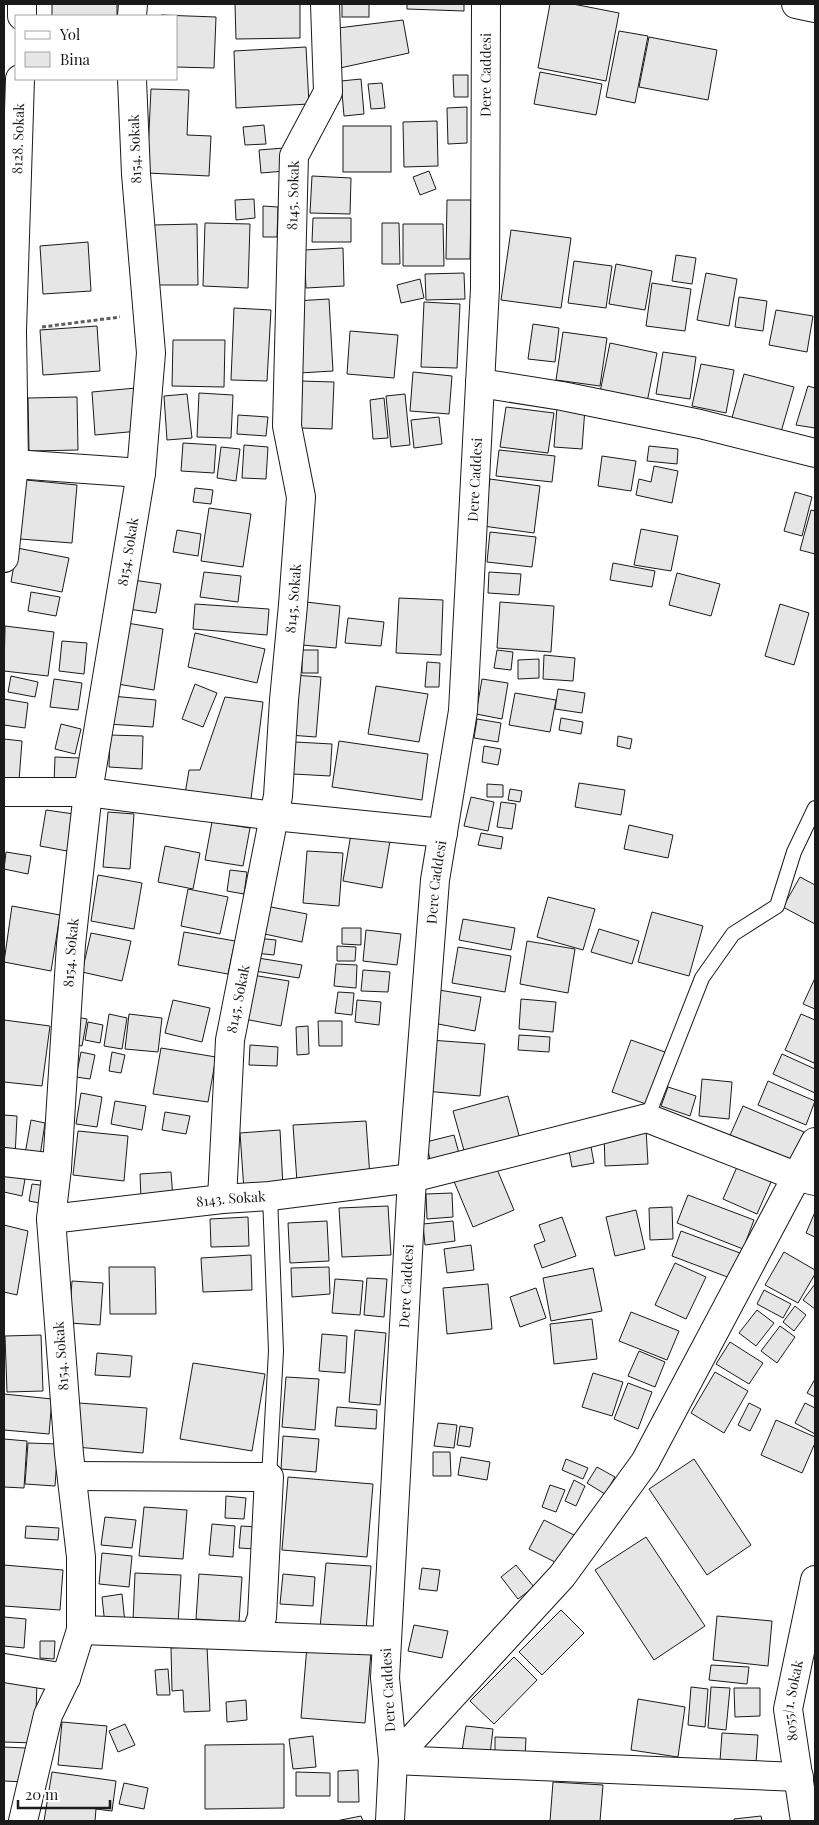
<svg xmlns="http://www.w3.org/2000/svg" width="819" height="1825" viewBox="0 0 819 1825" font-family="'Playfair Display',serif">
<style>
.building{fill:#e6e6e6;stroke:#1a1a1a}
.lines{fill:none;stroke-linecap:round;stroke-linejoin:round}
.lane-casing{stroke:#1a1a1a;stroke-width:16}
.street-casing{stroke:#1a1a1a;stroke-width:30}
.secondary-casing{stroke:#1a1a1a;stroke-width:30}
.path{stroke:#5f5f5f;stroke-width:3;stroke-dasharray:4 2.5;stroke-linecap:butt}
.lane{stroke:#fff;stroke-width:14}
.street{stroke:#fff;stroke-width:28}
.secondary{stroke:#fff;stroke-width:28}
.labels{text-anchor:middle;stroke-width:4;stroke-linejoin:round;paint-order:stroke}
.street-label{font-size:14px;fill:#1a1a1a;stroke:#fff}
</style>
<rect width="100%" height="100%" fill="#fff"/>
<!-- building -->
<g class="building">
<rect x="52" y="4" width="65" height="12"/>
<path d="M235,4H300V38L236,39Z"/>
<rect x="342" y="4" width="27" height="13"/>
<path d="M407,4H464V11L407,9Z"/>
<path d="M550,4H573L619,13L606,81L538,68Z"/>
<path d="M161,15L216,17L214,68L176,67V16Z"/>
<path d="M403,20L409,53L340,68L338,28Z"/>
<path d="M619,31L648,36L635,103L606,97Z"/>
<path d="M649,37L717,50L708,100L639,87Z"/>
<path d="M306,47L309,104L236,108L234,51Z"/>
<path d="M540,72L602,84L596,115L534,104Z"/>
<path d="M453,75H468V97H454Z"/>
<path d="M361,79L364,114L344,116L341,81Z"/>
<path d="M382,83L385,108L371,109L368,84Z"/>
<path d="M151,89L189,90L187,135L211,136L209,176L147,173Z"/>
<path d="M467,107V143L448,144L447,108Z"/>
<path d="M437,121L438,166L404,167L403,122Z"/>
<path d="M264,125L266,144L245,145L243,127Z"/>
<rect x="343" y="126" width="48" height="46"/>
<path d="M284,148L285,171L261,173L259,150Z"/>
<path d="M429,171L436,189L420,195L413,177Z"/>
<path d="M312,176L351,178L350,214L310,213Z"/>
<path d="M254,199L255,218L236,220L235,200Z"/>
<path d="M447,200H471L470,259H446Z"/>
<path d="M263,206L278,207L277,237H263Z"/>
<path d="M313,218H351V242H312Z"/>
<path d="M205,223L250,224L248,288L203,286Z"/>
<path d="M382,223H399L400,264H382Z"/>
<path d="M197,224L198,285H153V225Z"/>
<path d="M403,224H443L444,266H403Z"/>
<path d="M511,230L571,238L561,308L501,300Z"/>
<path d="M88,242L91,291L43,294L40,246Z"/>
<path d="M343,248L344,286L306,288L304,250Z"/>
<path d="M676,255L696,258L692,284L672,281Z"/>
<path d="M574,261L612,266L606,308L568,303Z"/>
<path d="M616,264L652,271L645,310L609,304Z"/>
<path d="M464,273L465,299L426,300L425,274Z"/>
<path d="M706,273L737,279L729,326L697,320Z"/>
<path d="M420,279L424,298L401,303L397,285Z"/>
<path d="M652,283L691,289L685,331L646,326Z"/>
<path d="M739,297L767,301L763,331L735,327Z"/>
<path d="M329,299L333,371L299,373L295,301Z"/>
<path d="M424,302L460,304L457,368L421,367Z"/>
<path d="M234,308L271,310L267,381L231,380Z"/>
<path d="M776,310L813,316L807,352L769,345Z"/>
<path d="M533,324L559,328L555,362L528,359Z"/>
<path d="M97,326L100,371L43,375L40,330Z"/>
<path d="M350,331L398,335L394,378L347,374Z"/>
<path d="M563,332L607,338L600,386L556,380Z"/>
<path d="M173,340H225L224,387L172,386Z"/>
<path d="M610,343L657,353L646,407L599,397Z"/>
<path d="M663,352L696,357L690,399L656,394Z"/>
<path d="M701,364L734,370L726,413L692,406Z"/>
<path d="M413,372L452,376L449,414L410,411Z"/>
<path d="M744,374L794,387L779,439L730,425Z"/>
<path d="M301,381L334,382L332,429L300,428Z"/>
<path d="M808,386L815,388V428L796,425Z"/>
<path d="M136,388L139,431L95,435L92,392Z"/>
<path d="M199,393L233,395L231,438L197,437Z"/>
<path d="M187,394L192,438L167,440L164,396Z"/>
<path d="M405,394L410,445L391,447L386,396Z"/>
<path d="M77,397L78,450L29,451L28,398Z"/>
<path d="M384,398L388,438L373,439L370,400Z"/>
<path d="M557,406L585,408L582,449L554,447Z"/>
<path d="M506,407L554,413L548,453L500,447Z"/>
<path d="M238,415L268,417L266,436L237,434Z"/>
<path d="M439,417L442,444L414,448L411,420Z"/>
<path d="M183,443L216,445L214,473L181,471Z"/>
<path d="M244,445L268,447L266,479L242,478Z"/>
<path d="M649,446L678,449L677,464L647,461Z"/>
<path d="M221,447L240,449L236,481L217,478Z"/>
<path d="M499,450L555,456L552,482L496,476Z"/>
<path d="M602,456L636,461L631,491L598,486Z"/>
<path d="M654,466L678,471L672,503L636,495L639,479L651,482Z"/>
<path d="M490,479L540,486L534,533L483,526Z"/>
<path d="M26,480L77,485L72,543L20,539Z"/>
<path d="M195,488L213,490L211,504L193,502Z"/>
<path d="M795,492L812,497L802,536L784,531Z"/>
<path d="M209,508L251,514L243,567L201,561Z"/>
<path d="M811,510L815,511V554L800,550Z"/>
<path d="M641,529L678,536L671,571L634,565Z"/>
<path d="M177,530L201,534L198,556L173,552Z"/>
<path d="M490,532L536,537L532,567L487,562Z"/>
<path d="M17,548L69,558L62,592L11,582Z"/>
<path d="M613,563L655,571L652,587L610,580Z"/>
<path d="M204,572L241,576L238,602L200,597Z"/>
<path d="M489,572L521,574L519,595L488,593Z"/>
<path d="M677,573L720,584L711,616L669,605Z"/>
<path d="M133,580L161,584L156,613L128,609Z"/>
<path d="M31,592L60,597L56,616L28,611Z"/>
<path d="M399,598L443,600L441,655L396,653Z"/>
<path d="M306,602L340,606L336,648L302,645Z"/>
<path d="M500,602L554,606L551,652L497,648Z"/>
<path d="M195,604L269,609L267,635L193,629Z"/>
<path d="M780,604L809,613L794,665L765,656Z"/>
<path d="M348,618L384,622L381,646L345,643Z"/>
<path d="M121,622L163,629L154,690L111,683Z"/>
<path d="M5,626L54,632L48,676L4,671Z"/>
<path d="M195,633L265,649L257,683L188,667Z"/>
<path d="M62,641L87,643L84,674L59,671Z"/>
<rect x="302" y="650" width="16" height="23"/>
<path d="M497,650L513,652L511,670L494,668Z"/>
<path d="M544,655L575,658L573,681L543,679Z"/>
<path d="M539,659V678L518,679V660Z"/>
<path d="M427,662L440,663L439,687H425Z"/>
<path d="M294,675L321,677L316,737L289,735Z"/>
<path d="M11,676L38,682L35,697L8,692Z"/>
<path d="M54,679L82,683L78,710L50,707Z"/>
<path d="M482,679L508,683L502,719L476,714Z"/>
<path d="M195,684L217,693L203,727L182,719Z"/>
<path d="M376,686L428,694L419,742L368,734Z"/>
<path d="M558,689L585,693L582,713L555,709Z"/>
<path d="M515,693L556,700L550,732L509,725Z"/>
<path d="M111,696L156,700L153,727L108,724Z"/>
<path d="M225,697L263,702L250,807L184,800L189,770H200Z"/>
<path d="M4,699L28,703L25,728L4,725Z"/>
<path d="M561,718L583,722L581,734L559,730Z"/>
<path d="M477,719L501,723L498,742L474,738Z"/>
<path d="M61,724L81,729L75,754L55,749Z"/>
<path d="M110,735L143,736L142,769L109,767Z"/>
<path d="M618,736L632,739L630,749L617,746Z"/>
<path d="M4,739L22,741L19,781L4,780Z"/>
<path d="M339,741L428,754L422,800L332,787Z"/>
<path d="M295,742L332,744L330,776L293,774Z"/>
<path d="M484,746L501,749L498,765L482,762Z"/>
<path d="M55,757L80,758L78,786L54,785Z"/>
<path d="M579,783L625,790L621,815L575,807Z"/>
<path d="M487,784L503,785V797H487Z"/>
<path d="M510,789L522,791L520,802L508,800Z"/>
<path d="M471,797L494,802L488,831L464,826Z"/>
<path d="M501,802L516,804L512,829L497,827Z"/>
<path d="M46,810L74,814L67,851L40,846Z"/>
<path d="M108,812L134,814L130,869L103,867Z"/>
<path d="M212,822L250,828L243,866L205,860Z"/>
<path d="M629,825L673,835L668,858L624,849Z"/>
<path d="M481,833L503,837L501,849L478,845Z"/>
<path d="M351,834L390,841L382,888L343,881Z"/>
<path d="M165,846L200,853L193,889L158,882Z"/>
<path d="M307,851L343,853L339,906L303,903Z"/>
<path d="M6,852L31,856L28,874L4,869Z"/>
<path d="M230,870L247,872L244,894L227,891Z"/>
<path d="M98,875L142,883L134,929L91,921Z"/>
<path d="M800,877L815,885V924L783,907Z"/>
<path d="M188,889L228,897L220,934L181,926Z"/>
<path d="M548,897L595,909L583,950L537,937Z"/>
<path d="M12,906L60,915L51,971L4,962Z"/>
<path d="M266,906L307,914L302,942L260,933Z"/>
<path d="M652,912L703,926L689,976L638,962Z"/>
<path d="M463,919L515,928L511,950L459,940Z"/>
<path d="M342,928H361V945L342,944Z"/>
<path d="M599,929L639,941L632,964L591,952Z"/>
<path d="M366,930L401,934L397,965L363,961Z"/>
<path d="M184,932L235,941L228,974L178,965Z"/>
<path d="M91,933L131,941L122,981L82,972Z"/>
<path d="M256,938L276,940L274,955L255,953Z"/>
<path d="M527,941L575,949L568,993L520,984Z"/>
<path d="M337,946L356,947L355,961H337Z"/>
<path d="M458,947L511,956L505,992L452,983Z"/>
<path d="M258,958L302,965L299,978L255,971Z"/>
<path d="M336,964L357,965L356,988L334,986Z"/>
<path d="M363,970L390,972L388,992L361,991Z"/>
<path d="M252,975L289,981L281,1026L244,1019Z"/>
<path d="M815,978V1009L803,1004Z"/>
<path d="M439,990L481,997L475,1031L433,1023Z"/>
<path d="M338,992L354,993L352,1015L335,1013Z"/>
<path d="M521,999L556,1002L553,1032L519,1029Z"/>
<path d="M173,1000L210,1008L202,1042L165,1033Z"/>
<path d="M357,1000L381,1002L379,1025L355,1022Z"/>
<path d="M109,1014L127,1018L122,1049L104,1046Z"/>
<path d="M129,1014L162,1018L158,1052L125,1049Z"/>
<path d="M801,1014L815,1020V1059L814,1063L785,1050Z"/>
<path d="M76,1017L87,1019L82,1046L71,1044Z"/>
<path d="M4,1020L50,1026L42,1086L4,1082Z"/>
<path d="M318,1021H342V1046H319Z"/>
<path d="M88,1022L103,1025L100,1043L85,1040Z"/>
<path d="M308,1026L309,1054L297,1055L296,1027Z"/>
<path d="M519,1035L550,1037L549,1052L518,1050Z"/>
<path d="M430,1040L485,1044L480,1096L425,1091Z"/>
<path d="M631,1040L665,1052L646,1104L612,1092Z"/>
<path d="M250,1045L278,1047L277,1066L249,1065Z"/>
<path d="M161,1048L216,1057L208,1102L153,1094Z"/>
<path d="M81,1052L95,1055L90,1079L76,1077Z"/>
<path d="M112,1052L125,1055L121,1073L109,1071Z"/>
<path d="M782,1054L815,1069V1093L773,1074Z"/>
<path d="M702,1079L732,1082L729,1119L699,1116Z"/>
<path d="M768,1081L815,1101L806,1125L758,1105Z"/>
<path d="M668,1087L696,1096L690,1116L661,1106Z"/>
<path d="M81,1093L102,1097L97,1127L76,1124Z"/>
<path d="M508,1096L520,1139L465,1154L453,1111Z"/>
<path d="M115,1101L146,1106L142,1130L111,1124Z"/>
<path d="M743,1106L804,1132L789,1166L728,1140Z"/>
<path d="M165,1112L190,1116L186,1134L162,1130Z"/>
<path d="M4,1115L17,1116L15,1157H4Z"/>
<path d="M31,1120L45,1123L40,1156L25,1154Z"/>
<path d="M366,1121L370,1177L297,1182L293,1125Z"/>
<path d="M646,1129L648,1164L605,1166L604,1131Z"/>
<path d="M280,1130L283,1187L244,1190L240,1133Z"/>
<path d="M78,1131L128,1136L124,1181L73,1175Z"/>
<path d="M454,1135L460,1157L431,1164L426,1142Z"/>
<path d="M589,1136L594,1163L572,1167L567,1140Z"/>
<path d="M494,1162L514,1210L473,1227L453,1179Z"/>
<path d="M737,1167L771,1182L757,1214L723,1199Z"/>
<path d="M171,1172L173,1198L141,1199L140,1174Z"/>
<path d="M4,1175L25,1179L22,1196L4,1192Z"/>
<path d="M32,1184L47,1186L44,1204L29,1201Z"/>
<path d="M452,1193L453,1217L427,1219L426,1194Z"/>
<path d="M688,1195L754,1220L743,1249L677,1223Z"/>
<path d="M388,1206L391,1255L342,1257L339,1208Z"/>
<path d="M672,1207L673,1239L650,1240L649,1208Z"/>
<path d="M636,1210L645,1249L615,1256L606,1217Z"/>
<path d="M815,1212V1237L806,1233Z"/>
<path d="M248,1217L249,1246L211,1247L210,1219Z"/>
<path d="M562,1217L576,1256L542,1268L534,1245L545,1241L539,1225Z"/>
<path d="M327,1221L329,1261L290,1263L288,1223Z"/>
<path d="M453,1221L455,1241L425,1245L423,1224Z"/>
<path d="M4,1225L28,1231L17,1295L4,1292Z"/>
<path d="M681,1231L740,1253L730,1278L672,1256Z"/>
<path d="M471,1245L474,1270L447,1273L444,1249Z"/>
<path d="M784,1252L815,1270V1274L798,1303L765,1285Z"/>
<path d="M251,1255L252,1290L203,1292L201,1258Z"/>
<path d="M675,1263L706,1277L686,1319L655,1305Z"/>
<path d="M109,1267H155L156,1314H110Z"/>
<path d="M329,1267L330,1294L292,1297L291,1268Z"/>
<path d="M593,1268L602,1311L551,1321L543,1278Z"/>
<path d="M367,1278L387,1279L384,1317L364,1315Z"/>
<path d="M335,1279L363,1281L360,1315L332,1313Z"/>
<path d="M72,1281L103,1283L100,1325L69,1323Z"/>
<path d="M488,1284L492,1329L447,1334L443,1288Z"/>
<path d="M815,1284V1309L803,1300Z"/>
<path d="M536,1288L546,1318L520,1327L510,1297Z"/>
<path d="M764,1290L791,1304L783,1318L757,1304Z"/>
<path d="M795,1306L806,1315L794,1331L783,1322Z"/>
<path d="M757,1310L774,1323L756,1346L739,1333Z"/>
<path d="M631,1312L679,1331L667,1360L619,1341Z"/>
<path d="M592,1319L597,1359L554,1364L550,1324Z"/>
<path d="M780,1326L795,1337L777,1363L761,1351Z"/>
<path d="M355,1330L386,1333L380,1405L349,1402Z"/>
<path d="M322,1334L347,1336L345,1373L319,1371Z"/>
<path d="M41,1335L43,1391L7,1392L5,1336Z"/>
<path d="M730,1342L763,1363L749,1384L716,1364Z"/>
<path d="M639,1351L665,1362L655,1387L628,1376Z"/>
<path d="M97,1353L132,1356L130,1377L95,1375Z"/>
<path d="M193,1363L265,1374L252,1451L180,1439Z"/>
<path d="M715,1372L748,1391L724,1433L691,1413Z"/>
<path d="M593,1373L623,1382L612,1416L582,1407Z"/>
<path d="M286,1377L319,1379L315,1430L282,1427Z"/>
<path d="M815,1379V1397L807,1393Z"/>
<path d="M628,1383L652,1392L638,1429L614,1419Z"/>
<path d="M4,1394L52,1399L49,1434L4,1430Z"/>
<path d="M79,1403L147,1408L143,1453L76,1447Z"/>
<path d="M749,1403L761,1409L750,1431L738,1425Z"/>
<path d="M805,1403L815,1408V1434L795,1423Z"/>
<path d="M337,1407L377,1410L376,1429L335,1426Z"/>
<path d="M776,1420L815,1437V1443L802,1473L761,1455Z"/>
<path d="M438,1423L457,1425L454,1448L434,1446Z"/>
<path d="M460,1426L473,1428L470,1447L457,1445Z"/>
<path d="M283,1436L319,1439L316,1472L281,1469Z"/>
<path d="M4,1439L27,1441L24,1488L4,1487Z"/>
<path d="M28,1443L58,1444L55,1486L25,1484Z"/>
<path d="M433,1452H450L451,1476H433Z"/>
<path d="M461,1457L490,1462L487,1480L458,1475Z"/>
<path d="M566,1459L588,1468L583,1479L562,1470Z"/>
<path d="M694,1459L751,1545L707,1575L649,1489Z"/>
<path d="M597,1467L615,1477L605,1494L587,1483Z"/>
<path d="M288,1477L373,1484L367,1557L282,1550Z"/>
<path d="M574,1480L585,1486L576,1506L565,1501Z"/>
<path d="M550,1485L565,1490L556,1512L542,1507Z"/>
<path d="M226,1496L246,1498L244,1519L225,1518Z"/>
<path d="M144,1507L187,1510L183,1559L139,1556Z"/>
<path d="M105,1517L136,1520L132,1548L101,1545Z"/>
<path d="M544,1520L576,1536L561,1565L529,1549Z"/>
<path d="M212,1524L235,1526L233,1557L209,1555Z"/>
<path d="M26,1526L59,1528L58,1540L25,1538Z"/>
<path d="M241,1526L258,1527L256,1549L239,1548Z"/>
<path d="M646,1537L705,1626L654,1660L595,1570Z"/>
<path d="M102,1553L132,1556L129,1587L99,1584Z"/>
<path d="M326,1563L371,1566L366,1631L320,1628Z"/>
<path d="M4,1565L63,1570L60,1610L4,1606Z"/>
<path d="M516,1565L534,1587L518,1599L501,1577Z"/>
<path d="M422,1568L440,1570L437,1591L419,1589Z"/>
<path d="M135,1573L181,1575L178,1623L133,1621Z"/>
<path d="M199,1574L242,1577L239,1622L196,1619Z"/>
<path d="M283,1574L315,1577L313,1606L280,1604Z"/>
<path d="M122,1594L125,1623L105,1625L102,1597Z"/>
<path d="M561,1610L584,1633L542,1675L519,1652Z"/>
<path d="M717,1616L772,1621L768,1666L713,1660Z"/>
<path d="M4,1617L26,1619L24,1648L4,1646Z"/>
<path d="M414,1625L448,1631L442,1658L408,1651Z"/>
<path d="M40,1641H55L54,1659L40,1658Z"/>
<path d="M207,1646L210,1711L184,1712L183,1690L172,1691L171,1648Z"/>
<path d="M307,1646L371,1652L365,1723L301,1718Z"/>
<path d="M514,1657L537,1680L494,1724L470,1701Z"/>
<path d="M711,1665L749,1667L747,1684L709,1680Z"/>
<path d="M168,1669L170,1695H157L155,1670Z"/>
<path d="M4,1681L37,1682L35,1743L4,1742Z"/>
<path d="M691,1687L708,1689L705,1727L688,1725Z"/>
<path d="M711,1687L730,1688L726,1730L708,1728Z"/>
<path d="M734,1688H760V1716L735,1717Z"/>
<path d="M638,1699L685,1707L678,1757L631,1750Z"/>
<path d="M246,1700L247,1720L227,1722L226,1702Z"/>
<path d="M62,1722L107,1726L102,1769L58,1765Z"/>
<path d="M125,1724L135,1745L118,1752L109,1731Z"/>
<path d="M466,1726L493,1729L490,1755L462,1751Z"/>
<path d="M722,1733L758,1735L756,1763L720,1761Z"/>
<path d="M313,1736L316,1767L293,1769L289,1739Z"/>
<path d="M495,1737L526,1738L525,1757H495Z"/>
<path d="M284,1744V1808L205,1809V1745Z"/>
<path d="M4,1747L26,1748L25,1782L4,1781Z"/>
<path d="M358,1770L359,1802H338V1771Z"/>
<path d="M52,1772L116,1781L112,1811L96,1809L95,1821H44Z"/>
<path d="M296,1772L330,1773V1796H296Z"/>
<path d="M553,1782L603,1785L600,1821H550Z"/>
<path d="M124,1783L148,1788L144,1809L119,1804Z"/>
<path d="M361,1816L363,1821H336Z"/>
<path d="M761,1816L762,1821H734V1819Z"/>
</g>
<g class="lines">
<!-- lane casing -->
<g class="lane-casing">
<g id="lane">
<path d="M647,1118L702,978L733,934L777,906L794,852L815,808"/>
<path d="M269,1477L276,1351L270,1196"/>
</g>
</g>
<!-- street casing -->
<g class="street-casing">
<g id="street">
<path d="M796,4L815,8"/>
<path d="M22,16V4"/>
<path d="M132,16L133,4"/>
<path d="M480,383L562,396L700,424L815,453"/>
<path d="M14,464L141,473"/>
<path id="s1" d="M4,558L14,464L12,331L20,79"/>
<path d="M4,792H88L274,816L443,833"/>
<path d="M4,1162L57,1168"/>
<path id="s2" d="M222,1199L230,1040L278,796L284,700L293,605L301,497L287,426L294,156L328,92L325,4"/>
<path id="s3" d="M51,1219L222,1199L270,1196L412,1178L647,1118L798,1177L815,1181"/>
<path d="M72,1476L269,1477L262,1617L255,1636"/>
<path d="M81,1630L386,1641"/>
<path d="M4,1668L66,1678"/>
<path d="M393,1760L799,1777"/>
<path id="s4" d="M23,1821L48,1715L66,1678L81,1630V1557L69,1454L51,1219L57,1168L71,944L88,792L141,473L151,353L136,174L132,79"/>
<path id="s5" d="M805,1821L788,1709L815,1580"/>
</g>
</g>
<!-- secondary casing -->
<g class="secondary-casing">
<g id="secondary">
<path d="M393,1760L562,1576L645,1462L815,1142"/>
<path id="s6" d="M390,1821L393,1760L385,1678L412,1178L435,880L463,711L485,288L486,4"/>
</g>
</g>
<!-- path -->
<path class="path" d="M42,327L120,317"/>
<!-- lane -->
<use href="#lane" class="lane"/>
<!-- street -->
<use href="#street" class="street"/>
<!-- secondary -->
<use href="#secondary" class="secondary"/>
</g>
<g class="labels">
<!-- street labels -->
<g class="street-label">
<text dy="5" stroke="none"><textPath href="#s6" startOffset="1751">Dere Caddesi</textPath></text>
<text dy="5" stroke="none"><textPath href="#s1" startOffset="420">8128. Sokak</textPath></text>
<text transform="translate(135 149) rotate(-92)" y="5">8154. Sokak</text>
<text dy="5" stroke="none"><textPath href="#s2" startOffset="1011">8145. Sokak</textPath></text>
<text dy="5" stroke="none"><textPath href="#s6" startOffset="1346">Dere Caddesi</textPath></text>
<text dy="5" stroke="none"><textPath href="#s4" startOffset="1285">8154. Sokak</textPath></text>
<text dy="5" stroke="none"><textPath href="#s2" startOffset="606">8145. Sokak</textPath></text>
<text dy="5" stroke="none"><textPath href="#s6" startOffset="941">Dere Caddesi</textPath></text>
<text dy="5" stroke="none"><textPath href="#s4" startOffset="880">8154. Sokak</textPath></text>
<text dy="5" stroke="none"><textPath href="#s2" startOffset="201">8145. Sokak</textPath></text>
<text dy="5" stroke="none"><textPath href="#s3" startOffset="181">8143. Sokak</textPath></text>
<text dy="5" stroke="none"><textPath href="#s6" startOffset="536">Dere Caddesi</textPath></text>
<text transform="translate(61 1356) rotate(-94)" y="5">8154. Sokak</text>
<text transform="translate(388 1690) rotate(-93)" y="5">Dere Caddesi</text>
<text dy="5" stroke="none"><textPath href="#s5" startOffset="122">8055/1. Sokak</textPath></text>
</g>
</g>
<!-- border -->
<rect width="819" height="1825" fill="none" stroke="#1a1a1a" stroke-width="10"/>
<!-- legend -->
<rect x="15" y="15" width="162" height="65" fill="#ffffff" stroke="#a3a3a3"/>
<rect x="25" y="31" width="25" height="8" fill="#ffffff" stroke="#a3a3a3"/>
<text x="60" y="40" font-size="15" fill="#1a1a1a">Yol</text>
<rect x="25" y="52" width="25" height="15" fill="#e6e6e6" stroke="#a3a3a3"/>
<text x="60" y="65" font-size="15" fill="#1a1a1a">Bina</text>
<!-- scale -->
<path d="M18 1800v8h92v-8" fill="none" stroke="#1a1a1a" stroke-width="2.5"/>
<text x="25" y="1800" font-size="15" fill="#1a1a1a" stroke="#ffffff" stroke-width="4" paint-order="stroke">20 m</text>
</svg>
